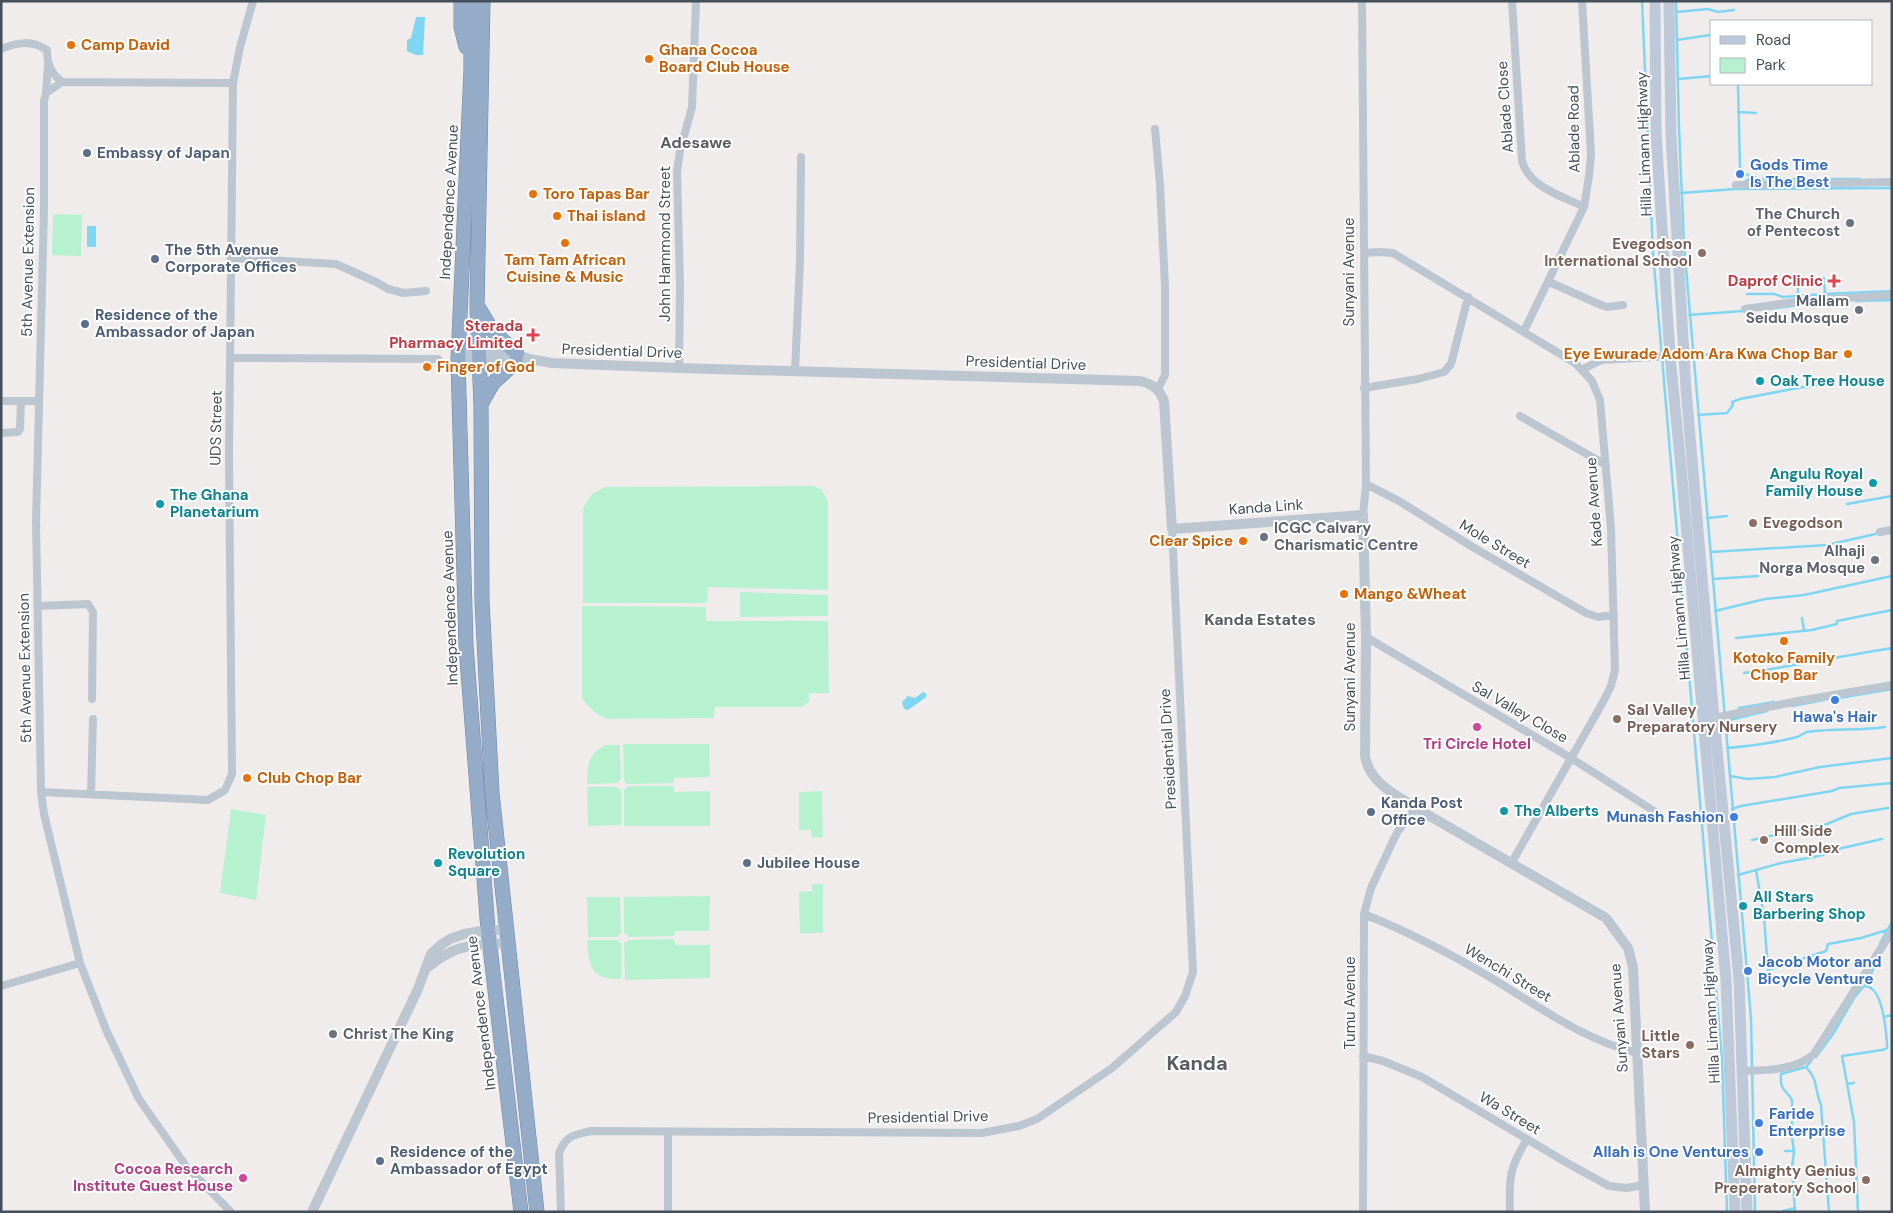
<svg xmlns="http://www.w3.org/2000/svg" width="1893" height="1213" font-family="'DM Sans',sans-serif">
	<rect width="100%" height="100%" fill="#f0ecec"/>
	<path fill="#b6f2cf" d="M53 214 82 215 81 256 52 255Z
		M814 486 822 490 828 502V590L708 587 707 603H583V508L592 494 605 487Z
		M740 592 828 595V616L740 617Z
		M582 606 706 607V621H828L829 693H809V702L802 707H715L714 718 607 719C597 715 588 707 582 698Z
		M709 744 710 777 674 778V783L626 784V781H624L623 744Z
		M605 745H620L621 780 618 781V783L587 784C587 766 588 754 605 745Z
		M627 786H674V792L710 791V826H624V789H626Z
		M587 787H618V789H621V825L588 826Z
		M822 791 823 837 812 838 811 830H799V792Z
		M231 809 266 815 256 900 220 893Z
		M812 884H823V933H800L799 892 812 891Z
		M710 896 709 931H675L674 936 627 937V934H624V897Z
		M587 897H620L621 934H618V937H588Z
		M674 939 675 945H710V978L625 980 624 942H627V940Z
		M587 940H619V942L621 943V979C591 980 589 967 587 940Z"/>
	<path fill="#7fd6f2" d="M416 17H425L423 55H416L407 51V40L411 38Z
		M87 226H96V247H87Z
		M923 692 927 694 925 698 908 710 904 709 902 702 908 696 915 698Z"/>
	<g fill="none" stroke-linecap="round" stroke-linejoin="round">
		<path stroke="#7fd6f2" stroke-width="2.5" d="M1642 1 1653 253 1722 1059 1727 1212
			M1676 1 1679 128 1684 245 1751 1018 1755 1212
			M1676 12 1708 9 1718 12 1734 10
			M1677 40 1710 35
			M1678 79 1712 76
			M1738 84 1740 168 1745 174 1757 178
			M1738 112 1756 113
			M1744 182 1749 179H1860
			M1681 193 1735 189 1892 188
			M1824 278 1825 294
			M1747 294H1774L1783 297 1825 294 1892 291
			M1798 296V287
			M1856 301 1892 300
			M1769 309 1800 305
			M1689 315 1743 311
			M1693 355 1732 354
			M1698 415 1727 413 1733 405 1732 402 1740 399 1803 387C1812 389 1818 383 1827 384
			M1847 504 1892 496
			M1707 518 1727 516
			M1711 552 1827 545 1880 533
			M1713 579 1758 576
			M1715 611 1765 599 1804 595 1892 576
			M1802 618 1804 630
			M1736 638 1812 630 1837 624V621L1892 610
			M1744 673C1794 666 1842 656 1892 648
			M1839 698 1892 689
			M1792 706 1824 700
			M1739 708 1774 702
			M1725 721 1767 711
			M1727 748C1751 746 1774 743 1797 737 1801 736 1803 733 1807 732 1834 728 1859 731 1885 727
			M1730 776 1748 779 1775 777 1820 767 1892 758
			M1732 809 1741 806 1832 791 1839 788 1892 783
			M1752 840 1827 824 1851 814 1888 808
			M1756 870 1764 917 1768 970 1826 951 1828 944 1861 938 1887 930
			M1738 875 1781 863 1819 856 1838 849 1882 839
			M1880 943 1892 922
			M1884 1017 1892 1015
			M1816 1057 1833 1034 1854 998 1868 981 1875 965
			M1806 1067C1819 1081 1814 1089 1821 1105L1829 1212
			M1847 1084 1854 1083
			M1785 1151H1793
			M1783 1211 1795 1208
			M1795 1212 1792 1167 1794 1152 1792 1137V1100C1785 1088 1780 1092 1781 1074L1806 1067 1812 1060
			M1858 1212 1854 1122 1842 1056 1882 1050 1887 1048V1044C1886 1030 1883 985 1864 986"/>
		<g stroke="#6b87ac" stroke-width="15">
			<path id="trunk" d="M461 1V27L466 47
				M471 1V70L458 360 466 646 488 930 521 1212
				M483 1 477 306 481 405 482 601 492 793 537 1212
				M478 307 492 330 517 354
				M481 404 493 383 516 362"/>
		</g>
		<path stroke="#bbc6d0" stroke-width="8" d="M1362 1 1366 484 1363 515
			M1512 1 1522 161C1529 187 1562 196 1584 207
			M1 49C18 42 31 40 47 50 47 64 51 73 62 82
			M46 93 48 65
			M1155 129 1160 185 1165 287V375L1158 389
			M1736 185 1892 182
			M1364 253 1379 252 1393 253 1575 363 1592 381 1600 400 1611 529 1615 670 1611 686 1603 702 1512 862
			M232 258 336 264 376 282 388 289 404 293 426 291
			M1549 282 1601 305 1607 307 1623 305
			M1745 309 1802 301 1892 295
			M1524 331 1584 207 1589 176 1591 154 1582 1
			M231 358 438 359
			M679 368 680 286 677 171 680 151 692 107 696 1
			M1583 369 1602 360 1670 356
			M795 371 800 262 801 157
			M1364 388 1418 379 1444 372 1451 364 1468 297
			M1 401H39
			M1520 416 1606 465
			M1 433 18 432 20 429 21 401
			M1366 484 1399 501 1471 546 1586 613 1598 617 1614 615
			M1880 532 1892 530
			M38 606 88 604 93 612 92 699
			M1366 637 1571 758 1657 813
			M1714 718 1798 701 1892 685
			M41 792 208 800 225 790 232 774 229 457 233 83 240 47 253 1
			M91 794 93 719
			M1364 914C1409 932 1451 954 1493 979 1539 1007 1586 1041 1638 1053
			M1 986 80 963
			M1363 1056 1383 1061 1422 1077 1569 1164 1609 1186 1626 1188 1644 1185
			M1742 1071C1766 1070 1795 1071 1814 1054L1892 931
			M231 1212 186 1166 139 1099 107 1032 80 963 44 814 41 792 36 521 44 210V101L46 93 62 82 233 83
			M561 1212 559 1153C566 1135 574 1135 591 1131L982 1133 1019 1126 1037 1119 1112 1068 1176 1012 1185 996 1193 972 1172 529
			M668 1212V1132
			M1363 1212 1364 914 1371 888 1394 839 1398 831 1416 808
			M1510 1212C1509 1177 1509 1169 1527 1139"/>
		<path stroke="#bbc6d0" stroke-width="10" d="M459 351 517 354 529 359 552 363 679 368 1140 381C1153 384 1159 389 1164 401L1172 529 1363 515 1366 637 1365 755C1368 782 1396 795 1416 808L1606 918 1628 948 1633 967 1645 1212
			M458 360 520 361
			M427 968C456 943 471 946 507 943
			M312 1212 418 989 431 954 442 944 450 939 464 934 488 930H505"/>
		<path stroke="#bdc9d8" stroke-width="11" d="M1655 1 1656 132 1670 356 1681 467 1726 980 1735 1212
			M1669 1 1671 136 1686 389 1714 718 1739 980 1747 1212"/>
		<use href="#trunk" stroke="#94acc7" stroke-width="14"/>
	</g>
	<g fill="#e8710a" stroke="#fff" stroke-width="2">
		<circle cx="71" cy="45" r="5"/>
		<circle cx="649" cy="59" r="5"/>
		<circle cx="533" cy="194" r="5"/>
		<circle cx="557" cy="216" r="5"/>
		<circle cx="565" cy="243" r="5"/>
		<circle cx="1848" cy="354" r="5"/>
		<circle cx="427" cy="367" r="5"/>
		<circle cx="1243" cy="541" r="5"/>
		<circle cx="1344" cy="594" r="5"/>
		<circle cx="1784" cy="641" r="5"/>
		<circle cx="247" cy="778" r="5"/>
	</g>
	<g fill="#5c6f8a" stroke="#fff" stroke-width="2">
		<circle cx="87" cy="153" r="5"/>
		<circle cx="155" cy="259" r="5"/>
		<circle cx="85" cy="324" r="5"/>
		<circle cx="1371" cy="812" r="5"/>
		<circle cx="747" cy="863" r="5"/>
		<circle cx="380" cy="1161" r="5"/>
	</g>
	<g fill="#3f7fe0" stroke="#fff" stroke-width="2">
		<circle cx="1740" cy="174" r="5"/>
		<circle cx="1835" cy="700" r="5"/>
		<circle cx="1734" cy="817" r="5"/>
		<circle cx="1748" cy="971" r="5"/>
		<circle cx="1759" cy="1123" r="5"/>
		<circle cx="1759" cy="1152" r="5"/>
	</g>
	<g fill="#6b7280" stroke="#fff" stroke-width="2">
		<circle cx="1850" cy="223" r="5"/>
		<circle cx="1859" cy="310" r="5"/>
		<circle cx="1264" cy="537" r="5"/>
		<circle cx="1875" cy="560" r="5"/>
		<circle cx="333" cy="1034" r="5"/>
	</g>
	<g fill="#8d6e63" stroke="#fff" stroke-width="2">
		<circle cx="1702" cy="253" r="5"/>
		<circle cx="1753" cy="523" r="5"/>
		<circle cx="1617" cy="719" r="5"/>
		<circle cx="1764" cy="840" r="5"/>
		<circle cx="1690" cy="1045" r="5"/>
		<circle cx="1866" cy="1180" r="5"/>
	</g>
	<g fill="#e0444e" stroke="#fff" stroke-width="2">
		<path d="M1831.5 273.5h5v5h5v5h-5v5h-5v-5h-5v-5h5z"/>
		<path d="M530.5 327.5h5v5h5v5h-5v5h-5v-5h-5v-5h5z"/>
	</g>
	<g fill="#0f9aa8" stroke="#fff" stroke-width="2">
		<circle cx="1760" cy="381" r="5"/>
		<circle cx="1873" cy="483" r="5"/>
		<circle cx="160" cy="504" r="5"/>
		<circle cx="1504" cy="811" r="5"/>
		<circle cx="438" cy="863" r="5"/>
		<circle cx="1743" cy="906" r="5"/>
	</g>
	<g fill="#d1479c" stroke="#fff" stroke-width="2">
		<circle cx="1477" cy="727" r="5"/>
		<circle cx="243" cy="1178" r="5"/>
	</g>
	<g text-anchor="middle" stroke-width="4" stroke-linejoin="round" paint-order="stroke">
		<g font-size="15" font-weight="bold" fill="#c56008" stroke="#fff" text-anchor="start">
			<text x="81" y="50">Camp David</text>
			<text x="659" y="55">Ghana Cocoa<tspan x="659" dy="17">Board Club House</tspan></text>
			<text x="543" y="199">Toro Tapas Bar</text>
			<text x="567" y="221">Thai island</text>
			<text x="565" y="265" text-anchor="middle">Tam Tam African<tspan x="565" dy="17">Cuisine &amp; Music</tspan></text>
			<text x="1838" y="359" text-anchor="end">Eye Ewurade Adom Ara Kwa Chop Bar</text>
			<text x="437" y="372">Finger of God</text>
			<text x="1233" y="546" text-anchor="end">Clear Spice</text>
			<text x="1354" y="599">Mango &amp;Wheat</text>
			<text x="1784" y="663" text-anchor="middle">Kotoko Family<tspan x="1784" dy="17">Chop Bar</tspan></text>
			<text x="257" y="783">Club Chop Bar</text>
		</g>
		<g font-size="15" fill="#434f5b" stroke="#fff">
			<text transform="translate(1505 107) rotate(-94)" y="5">Ablade Close</text>
			<text transform="translate(1574 129) rotate(-91)" y="5">Ablade Road</text>
			<text transform="translate(1644 144) rotate(-92)" y="5">Hilla Limann Highway</text>
			<text transform="translate(449 202) rotate(-87)" y="5">Independence Avenue</text>
			<text transform="translate(665 244) rotate(-90)" y="5">John Hammond Street</text>
			<text transform="translate(28 262) rotate(-89)" y="5">5th Avenue Extension</text>
			<text transform="translate(1349 272) rotate(-90)" y="5">Sunyani Avenue</text>
			<text transform="translate(622 351) rotate(2)" y="5">Presidential Drive</text>
			<text transform="translate(1026 363) rotate(2)" y="5">Presidential Drive</text>
			<text transform="translate(216 428) rotate(-89)" y="5">UDS Street</text>
			<text transform="translate(1594 502) rotate(-94)" y="5">Kade Avenue</text>
			<text transform="translate(1266 507) rotate(-4)" y="5">Kanda Link</text>
			<text transform="translate(1495 544) rotate(31)" y="5">Mole Street</text>
			<text transform="translate(450 608) rotate(-92)" y="5">Independence Avenue</text>
			<text transform="translate(1679 608) rotate(-95)" y="5">Hilla Limann Highway</text>
			<text transform="translate(25 668) rotate(-91)" y="5">5th Avenue Extension</text>
			<text transform="translate(1350 677) rotate(-90)" y="5">Sunyani Avenue</text>
			<text transform="translate(1520 712) rotate(30)" y="5">Sal Valley Close</text>
			<text transform="translate(1168 749) rotate(-93)" y="5">Presidential Drive</text>
			<text transform="translate(1508 973) rotate(31)" y="5">Wenchi Street</text>
			<text transform="translate(1350 1003) rotate(-90)" y="5">Tumu Avenue</text>
			<text transform="translate(1711 1011) rotate(-93)" y="5">Hilla Limann Highway</text>
			<text transform="translate(481 1013) rotate(-97)" y="5">Independence Avenue</text>
			<text transform="translate(1619 1018) rotate(-94)" y="5">Sunyani Avenue</text>
			<text transform="translate(1510 1113) rotate(31)" y="5">Wa Street</text>
			<text transform="translate(928 1117) rotate(-1)" y="5">Presidential Drive</text>
		</g>
		<g font-size="15" font-weight="bold" fill="#4e5e75" stroke="#fff" text-anchor="start">
			<text x="97" y="158">Embassy of Japan</text>
			<text x="165" y="255">The 5th Avenue<tspan x="165" dy="17">Corporate Offices</tspan></text>
			<text x="95" y="320">Residence of the<tspan x="95" dy="17">Ambassador of Japan</tspan></text>
			<text x="1381" y="808">Kanda Post<tspan x="1381" dy="17">Office</tspan></text>
			<text x="757" y="868">Jubilee House</text>
			<text x="390" y="1157">Residence of the<tspan x="390" dy="17">Ambassador of Egypt</tspan></text>
		</g>
		<g font-size="15" font-weight="bold" fill="#366cbe" stroke="#fff" text-anchor="start">
			<text x="1750" y="170">Gods Time<tspan x="1750" dy="17">Is The Best</tspan></text>
			<text x="1835" y="722" text-anchor="middle">Hawa's Hair</text>
			<text x="1724" y="822" text-anchor="end">Munash Fashion</text>
			<text x="1758" y="967">Jacob Motor and<tspan x="1758" dy="17">Bicycle Venture</tspan></text>
			<text x="1769" y="1119">Faride<tspan x="1769" dy="17">Enterprise</tspan></text>
			<text x="1749" y="1157" text-anchor="end">Allah is One Ventures</text>
		</g>
		<g font-size="15" font-weight="bold" fill="#5b616d" stroke="#fff" text-anchor="end">
			<text x="1840" y="219">The Church<tspan x="1840" dy="17">of Pentecost</tspan></text>
			<text x="1849" y="306">Mallam<tspan x="1849" dy="17">Seidu Mosque</tspan></text>
			<text x="1274" y="533" text-anchor="start">ICGC Calvary<tspan x="1274" dy="17">Charismatic Centre</tspan></text>
			<text x="1865" y="556">Alhaji<tspan x="1865" dy="17">Norga Mosque</tspan></text>
			<text x="343" y="1039" text-anchor="start">Christ The King</text>
		</g>
		<g font-size="15" font-weight="bold" fill="#785e54" stroke="#fff" text-anchor="end">
			<text x="1692" y="249">Evegodson<tspan x="1692" dy="17">International School</tspan></text>
			<text x="1763" y="528" text-anchor="start">Evegodson</text>
			<text x="1627" y="715" text-anchor="start">Sal Valley<tspan x="1627" dy="17">Preparatory Nursery</tspan></text>
			<text x="1774" y="836" text-anchor="start">Hill Side<tspan x="1774" dy="17">Complex</tspan></text>
			<text x="1680" y="1041">Little<tspan x="1680" dy="17">Stars</tspan></text>
			<text x="1856" y="1176">Almighty Genius<tspan x="1856" dy="17">Preperatory School</tspan></text>
		</g>
		<g font-size="15" font-weight="bold" fill="#be3a42" stroke="#fff" text-anchor="end">
			<text x="1823" y="286">Daprof Clinic</text>
			<text x="523" y="331">Sterada<tspan x="523" dy="17">Pharmacy Limited</tspan></text>
		</g>
		<g font-size="15" font-weight="bold" fill="#0d838f" stroke="#fff" text-anchor="start">
			<text x="1770" y="386">Oak Tree House</text>
			<text x="1863" y="479" text-anchor="end">Angulu Royal<tspan x="1863" dy="17">Family House</tspan></text>
			<text x="170" y="500">The Ghana<tspan x="170" dy="17">Planetarium</tspan></text>
			<text x="1514" y="816">The Alberts</text>
			<text x="448" y="859">Revolution<tspan x="448" dy="17">Square</tspan></text>
			<text x="1753" y="902">All Stars<tspan x="1753" dy="17">Barbering Shop</tspan></text>
		</g>
		<g font-size="15" font-weight="bold" fill="#b23c85" stroke="#fff">
			<text x="1477" y="749">Tri Circle Hotel</text>
			<text x="233" y="1174" text-anchor="end">Cocoa Research<tspan x="233" dy="17">Institute Guest House</tspan></text>
		</g>
		<g font-size="16" font-weight="bold" fill="#595c62" stroke="#fff">
			<text x="696" y="148">Adesawe</text>
			<text x="1260" y="625">Kanda Estates</text>
		</g>
		<g font-size="20" font-weight="bold" fill="#595c62" stroke="#fff">
			<text x="1197" y="1070">Kanda</text>
		</g>
	</g>
	<rect width="1893" height="1213" fill="none" stroke="#434f5b" stroke-width="5"/>
	<rect x="1710" y="20" width="162" height="65" fill="#ffffff" stroke="#b4b9bd"/>
	<rect x="1720" y="36" width="25" height="8" fill="#bdc9d8" stroke="#b4b9bd"/>
	<text x="1756" y="45" font-size="15" fill="#434f5b">Road</text>
	<rect x="1720" y="58" width="25" height="15" fill="#b6f2cf" stroke="#b4b9bd"/>
	<text x="1756" y="70" font-size="15" fill="#434f5b">Park</text>
</svg>
